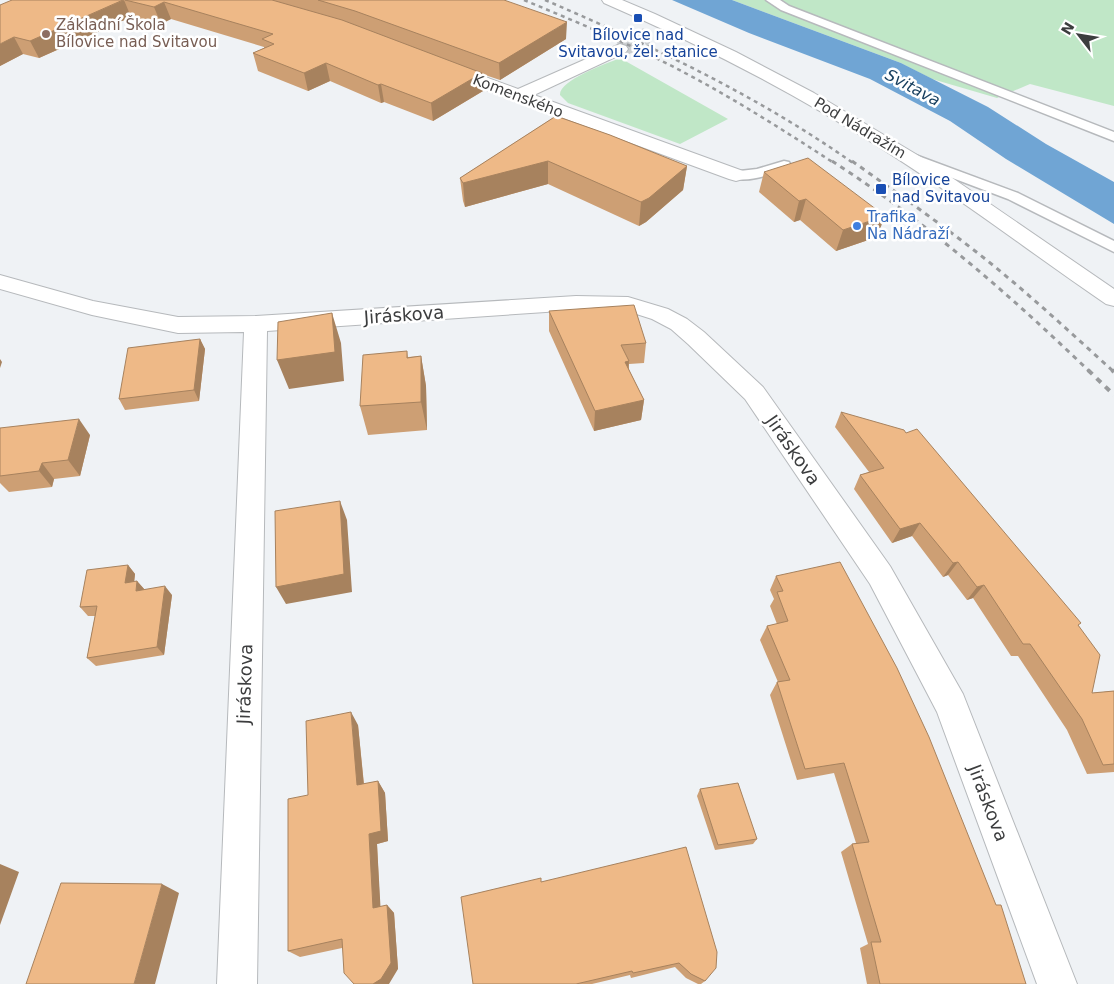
<svg xmlns="http://www.w3.org/2000/svg" width="1114" height="984" font-family="'DejaVu Sans',sans-serif">
	<rect width="100%" height="100%" fill="#eff2f5"/>
	<path fill="#c0e7c7" d="M732 0H1114V106L1030 84 997 98 932 79 901 63Z
		M620 58 728 119 680 144 568 103 560 95C559 80 606 64 620 58Z"/>
	<path fill="#70a5d4" d="M672 0H732L901 63 988 107 1046 144 1114 182V224L1006 159 950 121 870 79 749 33Z"/>
	<g fill="none" stroke-linecap="round" stroke-linejoin="round">
		<path stroke="#cbced0" stroke-width="17" stroke-dasharray="17 8" stroke-linecap="butt" d="M620 49 647 36"/>
		<g stroke="#b6b9bc" stroke-width="3">
			<path id="lane" d="M766 0H780L789 6 1114 132V141L781 10Z
				M910 153 1018 193 1114 241V252L1008 199 905 160 903 157 905 154Z
				M784 161 789 162 791 165 789 168C771 174 750 183 731 178L729 175 731 172 757 169Z"/>
		</g>
		<g stroke="#b6b9bc" stroke-width="2">
			<path id="street" d="M602 0H622L655 14 736 52 814 93 929 162 1114 289V306L1106 304C1030 252 957 196 879 147 791 91 699 44 604 3Z
				M620 44 626 46 628 49 626 52 534 95 743 171 746 175 743 179 736 181 729 179 443 74 441 70 443 66H455L518 89Z
				M0 275 93 301 178 317 256 316 576 296 628 297 668 309 687 319 704 332 763 387 890 566 963 694 1077 984H1037L937 712 870 584 745 399 688 344 671 329 652 319 627 311 576 310 267 331 257 984H217L244 332 178 333 92 315 0 289Z"/>
		</g>
		<use href="#lane" fill="#fff" fill-rule="evenodd"/>
		<use href="#street" fill="#fff" fill-rule="evenodd"/>
		<path stroke="#989a9c" stroke-width="2.5" stroke-dasharray="4 4" stroke-linecap="butt" d="M524 0C579 23 635 46 687 74 738 101 786 132 834 163
			M545 0C652 46 758 96 853 163"/>
		<path stroke="#989a9c" stroke-width="3" stroke-dasharray="5 5" stroke-linecap="butt" d="M832 161C925 221 1010 295 1089 371
			M852 161C897 193 941 224 984 258 1029 294 1071 333 1113 371"/>
		<path stroke="#989a9c" stroke-width="4" stroke-dasharray="6 6" stroke-linecap="butt" d="M1088 370 1114 395
			M1112 370 1114 372"/>
	</g>
	<path fill="#cd9f74" d="M11 0H504L566 39 500 80 482 74 483 91 433 121 384 102 381 103 330 81 308 91 258 71 253 53 264 48V47L171 19 161 24 131 17 39 58 23 54 0 66Z
		M556 116 687 166 683 190 646 222 639 226 548 184 465 207 463 201 460 178Z
		M764 172 877 237 836 251 800 220 794 222 759 192Z
		M549 311 646 343 644 363 629 364V370L644 400 641 420 594 431 549 331Z
		M200 339 205 349 199 401 125 410 119 399Z
		M407 351 408 357 421 356 426 386 427 430 368 435 360 406Z
		M841 412 1079 626 1092 693 1114 691V772L1087 774 1067 730 1018 656H1011L973 598 967 600 948 575 943 577 912 536 892 543 854 489 860 475 869 472 835 427Z
		M0 428 90 435 80 476 54 479 52 487 9 492 0 483Z
		M128 565 135 574 134 582 137 581 144 589 172 595 164 655 96 666 87 658 95 616H88L80 607Z
		M776 576 1026 984H867L860 948 868 944 841 852 852 844 856 843 834 773 797 780 770 695 777 682H778L760 640 767 626 777 624 770 606 774 599 770 590Z
		M358 725 364 784 378 781 385 793 388 841 377 844 380 907 387 905 394 913 398 969 342 948 300 957 288 951 308 795Z
		M700 789 757 839 753 844 715 850 697 796Z
		M686 847 705 981 701 984H698L686 978 675 967 631 978 630 975 592 984H473Z"/>
	<path fill="#a7825e" d="M124 0 131 17 39 58 30 41Z
		M164 2 171 19 161 24 154 7Z
		M567 22 566 39 500 80 499 63Z
		M14 37 23 54 0 66V44Z
		M326 63 330 81 308 91 304 73Z
		M482 73 483 91 433 121 431 103Z
		M381 84 384 102 381 103 378 85Z
		M548 161V184L465 207 463 183Z
		M687 166 683 190 646 222 639 226 641 202Z
		M806 199 800 220 794 222 799 201Z
		M885 216 877 237 836 251 843 230Z
		M332 313 341 343 344 381 289 389 277 360Z
		M200 339 205 349 199 401 194 390Z
		M421 356 426 386 427 430 421 402Z
		M0 359 2 362 0 368Z
		M629 361 627 382 625 362Z
		M644 400 641 420 594 431 595 411Z
		M79 419 90 435 80 476 68 460Z
		M42 463 54 479 52 487 39 471Z
		M340 501 347 520 352 592 286 604 276 587Z
		M920 523 912 536 892 543 900 529Z
		M958 562 948 575 943 577 953 563Z
		M128 565 135 574 133 592 125 583Z
		M137 581 145 590 136 591Z
		M984 585 973 598 967 600 977 587Z
		M165 586 172 595 164 655 157 647Z
		M351 712 358 725 365 797 357 785Z
		M378 781 385 793 388 841 377 844 381 916 373 908 369 834Z
		M0 864 19 872 0 925Z
		M162 884 179 893 155 984H134Z
		M387 905 394 913 398 969 389 984H373Z"/>
	<path fill="#eeb987" stroke="#a7825e" d="M12 0H123L30 41 14 37 0 44V5Z
		M125 0H272L342 20 482 73 431 103 381 84 378 85 326 63 304 73 253 53 274 44 262 39 273 34 164 2 154 7Z
		M318 0H504L567 22 499 63 355 11Z
		M556 116 610 135 687 166 649 198 641 202 548 161 463 183 460 178Z
		M808 158 885 216 843 230 806 199 799 201 764 172Z
		M634 305 646 343 621 345 629 361 625 362 644 400 595 411 549 311Z
		M332 313 335 352 277 360 278 322Z
		M200 339 194 390 119 399 128 348Z
		M407 351V358L421 356V402L360 406 363 355Z
		M841 412 904 430 906 433 917 429 1081 623 1078 625 1100 655 1092 693 1114 691V764L1103 765 1082 719 1030 644H1023L984 585 977 587 958 562 953 563 920 523 900 529 860 475 884 468Z
		M79 419 68 460 42 463 39 471 0 476V428Z
		M340 501 344 574 276 587 275 511Z
		M840 562 897 668 929 737 996 905H1001L1026 984H880L871 942H881L852 844 869 842 844 763 805 769 777 682 790 680 767 626 788 621 777 592 783 591 776 576Z
		M128 565 125 583 137 581 136 591 165 586 157 647 87 658 97 606 80 607 87 570Z
		M351 712 357 785 378 781 381 831 369 834 373 908 387 905 391 963 381 979 373 984H354L344 973 342 939 288 951V799L308 795 306 721Z
		M738 783 757 839 718 845 700 789Z
		M686 847 717 952 716 968 705 981 691 974 679 963 633 973 632 971 576 984H473L461 897 541 878V882Z
		M61 883 162 884 134 984H26Z"/>
	<g fill="#1a4fb4" stroke="#fff" stroke-width="2">
		<rect x="633" y="13" width="10" height="10" rx="2.5"/>
		<rect x="875" y="183" width="12" height="12" rx="2.5"/>
	</g>
	<circle fill="#8d6e63" stroke="#fff" stroke-width="2" cx="46" cy="34" r="5"/>
	<circle fill="#3f7fe0" stroke="#fff" stroke-width="2" cx="857" cy="226" r="5"/>
	<g text-anchor="middle" stroke-width="5" stroke-linejoin="round" paint-order="stroke">
		<g font-size="15" fill="#785e54" stroke="#fff" text-anchor="start">
			<text x="56" y="30">Základní Škola<tspan x="56" dy="17">Bílovice nad Svitavou</tspan></text>
		</g>
		<g font-size="15" fill="#164399" stroke="#fff">
			<text x="638" y="40">Bílovice nad<tspan x="638" dy="17">Svitavou, žel. stanice</tspan></text>
			<text x="892" y="185" text-anchor="start">Bílovice<tspan x="892" dy="17">nad Svitavou</tspan></text>
		</g>
		<g font-size="15" fill="#3c3d3e" stroke="#fff">
			<text transform="translate(518 96) rotate(21)" y="5">Komenského</text>
			<text transform="translate(860 128) rotate(31)" y="5">Pod Nádražím</text>
		</g>
		<g font-size="15" fill="#366cbe" stroke="#fff" text-anchor="start">
			<text x="867" y="222">Trafika<tspan x="867" dy="17">Na Nádraží</tspan></text>
		</g>
		<g font-size="16" font-style="italic" fill="#163e5e" stroke="#fff">
			<text transform="translate(913 87) rotate(28)" y="6">Svitava</text>
		</g>
		<g font-size="18" fill="#3c3d3e" stroke="#fff">
			<text transform="translate(404 315) rotate(-4)" y="6">Jiráskova</text>
			<text transform="translate(793 450) rotate(55)" y="6">Jiráskova</text>
			<text transform="translate(245 684) rotate(-88)" y="6">Jiráskova</text>
			<text transform="translate(988 803) rotate(69)" y="6">Jiráskova</text>
		</g>
	</g>
	<g transform="translate(1079 35) rotate(301)" stroke="#ffffff" stroke-width="4" paint-order="stroke">
	<path d="M0-4L9 19L0 12L-9 19Z" fill="#3c3d3e"/>
	<text y="-8" font-size="14" font-weight="bold" text-anchor="middle" fill="#3c3d3e">N</text>
	</g>
</svg>
